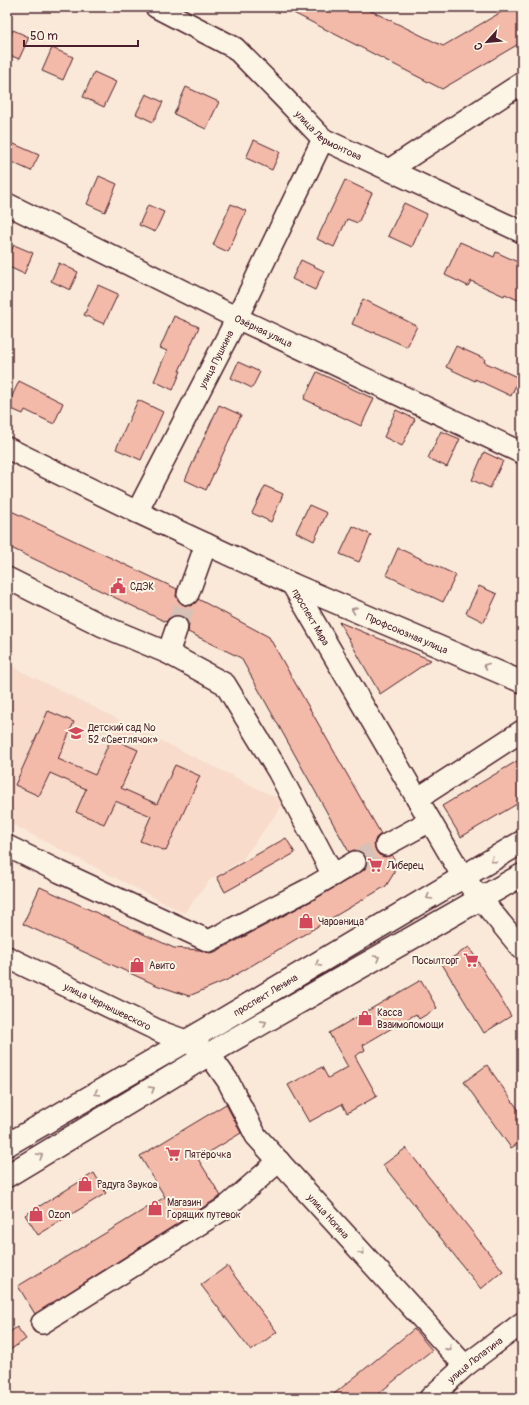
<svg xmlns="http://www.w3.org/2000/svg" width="529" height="1405" font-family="Pangolin,sans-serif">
	<rect width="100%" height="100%" fill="#fae9d9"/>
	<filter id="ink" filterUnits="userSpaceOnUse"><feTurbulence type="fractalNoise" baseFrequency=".025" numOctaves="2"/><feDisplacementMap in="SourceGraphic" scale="8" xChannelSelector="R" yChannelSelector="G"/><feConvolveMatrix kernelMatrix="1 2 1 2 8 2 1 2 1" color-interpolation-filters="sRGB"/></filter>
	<g filter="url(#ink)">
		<path fill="#f8dbcb" d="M7 664 285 802 242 860 210 880 184 913 7 822Z"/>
		<path fill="#f3baa9" stroke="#4a1f2b" d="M282 7H363L443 46 510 7H522V42L442 89Z
			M13 30 29 37 19 59 7 54V43Z
			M52 48 73 57 63 80 42 71Z
			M94 72 116 82 104 107 83 97Z
			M186 87 219 102 206 129 174 114Z
			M146 94 163 102 153 122 136 114Z
			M254 140 280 152 272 170 246 158Z
			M7 141 39 155 31 171 7 160Z
			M99 176 117 184 105 212 87 204Z
			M345 180 372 193 358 223 347 219 334 247 317 239Z
			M404 203 427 214 412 247 388 236Z
			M231 204 246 211 228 252 213 245Z
			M148 205 164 212 155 232 139 225Z
			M460 242 494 257 496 252 522 264V302L505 294 504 296 471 281 468 286 445 275Z
			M14 245 33 253 24 274 7 266V260Z
			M301 260 324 271 315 290 292 279Z
			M59 263 78 272 70 290 51 281Z
			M98 285 118 294 104 324 84 315Z
			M363 299 417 326 407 347 374 332 373 333 352 324Z
			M174 316 199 327 179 371H181L173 390 154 381 167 351 160 348Z
			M456 346 485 359 484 362 519 378 511 396 475 379V381L446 367Z
			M238 362 260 372 252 388 231 378Z
			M317 372 374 399 361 426 304 399Z
			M19 381 63 403 54 424 25 410 23 414 7 407Z
			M138 400 163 412 141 460 116 449Z
			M219 405 241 415 206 490 185 480Z
			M396 410 415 419 402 446 384 437Z
			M441 431 460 439 447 467 428 458Z
			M484 452 503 461 490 488 472 480Z
			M265 486 283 494 271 522 252 513Z
			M309 505 327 513 314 541 296 532Z
			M7 509 177 589 176 596 179 601 184 605 190 606 195 603 198 599 269 637 381 834 376 838 374 844 376 851 379 855 385 857 392 855 394 860V873L386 886 227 980 189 996 156 985 23 924 40 887 174 948 200 950 210 953 215 952 315 899 361 872 366 868 367 861 365 856 361 851 354 850 349 852 241 658 188 632 189 624 186 619 181 616 174 615 169 618 166 622 7 546Z
			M353 526 371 535 359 562 340 554Z
			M398 548 456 575 443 602 386 575Z
			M479 586 497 594 484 622 466 613Z
			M339 622 431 660 380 694Z
			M48 711 74 722 58 759 95 775 111 738 138 750 121 788 157 804 175 765 200 776 166 851 140 841 151 816 115 801 104 824 76 812 86 789 50 773 39 796 15 785Z
			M522 758V801L461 837 442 806Z
			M286 838 295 853 225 892 217 877Z
			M469 947 511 1016 484 1033 442 964Z
			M421 980 437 1008 419 1019 416 1014 363 1045 365 1050 355 1056 377 1096 347 1113 342 1104 309 1122 288 1085 322 1067 328 1078 348 1067 329 1033Z
			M487 1065 522 1115V1141L511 1148 464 1082Z
			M226 1104 241 1133 198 1159 221 1196 35 1314 18 1286 165 1197 140 1156Z
			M406 1148 503 1271 481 1289 383 1165Z
			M94 1173 106 1193 38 1235 25 1215Z
			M227 1266 277 1332 251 1351 201 1285Z
			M17 1327 26 1339 7 1352V1334Z
			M414 1329 432 1350 373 1398H329Z"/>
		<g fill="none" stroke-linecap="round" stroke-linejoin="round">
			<path stroke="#d7c1b6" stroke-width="21" stroke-dasharray="21 10" stroke-linecap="butt" d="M177 627 188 594
				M355 862 386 845"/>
			<g stroke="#4a1f2b" stroke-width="24">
				<g id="minor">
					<path id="s1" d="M156 7 235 48 285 99 323 139 522 232"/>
					<path d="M389 170 522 83"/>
					<path id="s2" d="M7 204 237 318 522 453"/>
					<path id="s3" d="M7 448 137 512 292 584 522 682"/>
					<path id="s4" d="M137 512 237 318 323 139"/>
					<path d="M7 578 103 626 168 653 225 684 278 771 333 875 309 889 209 941 60 872 7 846"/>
					<path id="s5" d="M292 584 463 877 522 949"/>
					<path d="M188 594 206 544"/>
					<path d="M168 653 177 627"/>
					<path d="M417 799 522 731"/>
					<path d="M386 845 430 821"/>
					<path d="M333 875 355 862"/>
					<path id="s6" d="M7 957 161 1032 186 1041 209 1054 228 1081 256 1136 465 1366"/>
					<path d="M42 1323 225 1208 279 1161"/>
					<path id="s7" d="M430 1398 465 1366 522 1323"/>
				</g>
			</g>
			<g stroke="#4a1f2b" stroke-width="25">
				<g id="major">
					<path id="s8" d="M7 1145 207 1029 522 842"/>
					<path d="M7 1176 231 1041 522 875"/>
				</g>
			</g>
			<use href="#minor" stroke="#fcf5e5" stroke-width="21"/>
			<use href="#major" stroke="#fcf5e5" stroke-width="22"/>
		</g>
		<defs><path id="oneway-chevron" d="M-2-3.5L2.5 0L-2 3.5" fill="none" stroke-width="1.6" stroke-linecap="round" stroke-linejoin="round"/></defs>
		<g stroke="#a38a88">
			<use href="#oneway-chevron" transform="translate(354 610) rotate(-157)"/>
			<use href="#oneway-chevron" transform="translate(486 666) rotate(-157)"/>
			<use href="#oneway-chevron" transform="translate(493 860) rotate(149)"/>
			<use href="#oneway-chevron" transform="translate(429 897) rotate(149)"/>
			<use href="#oneway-chevron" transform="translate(377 958) rotate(-30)"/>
			<use href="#oneway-chevron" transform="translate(318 964) rotate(149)"/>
			<use href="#oneway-chevron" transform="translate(264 1023) rotate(-30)"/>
			<use href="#oneway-chevron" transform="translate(152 1089) rotate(-31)"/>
			<use href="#oneway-chevron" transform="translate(97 1093) rotate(150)"/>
			<use href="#oneway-chevron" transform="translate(40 1156) rotate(-31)"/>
			<use href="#oneway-chevron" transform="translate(362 1252) rotate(48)"/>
			<use href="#oneway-chevron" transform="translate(449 1348) rotate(48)"/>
		</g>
	</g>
	<defs>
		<g id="civic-bare" transform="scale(1.2)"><path d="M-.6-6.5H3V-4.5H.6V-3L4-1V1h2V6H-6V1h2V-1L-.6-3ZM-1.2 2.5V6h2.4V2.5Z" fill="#d1495b" stroke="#fcf5e5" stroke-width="2.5" paint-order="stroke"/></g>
		<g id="school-bare" transform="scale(1.2)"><path d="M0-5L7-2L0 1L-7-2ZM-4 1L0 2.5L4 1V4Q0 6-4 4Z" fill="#d1495b" stroke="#fcf5e5" stroke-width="2.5" paint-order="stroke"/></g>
		<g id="supermarket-bare" transform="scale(1.2)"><path d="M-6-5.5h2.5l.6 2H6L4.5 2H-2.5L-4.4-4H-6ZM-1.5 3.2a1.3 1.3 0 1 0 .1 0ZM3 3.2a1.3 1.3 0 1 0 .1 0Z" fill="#d1495b" stroke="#fcf5e5" stroke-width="2.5" paint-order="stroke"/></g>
		<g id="shop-bare" transform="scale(1.2)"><path d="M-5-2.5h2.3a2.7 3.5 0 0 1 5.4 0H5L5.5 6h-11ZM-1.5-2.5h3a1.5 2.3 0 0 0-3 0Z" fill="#d1495b" stroke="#fcf5e5" stroke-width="2.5" paint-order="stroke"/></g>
	</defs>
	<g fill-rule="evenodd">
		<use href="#civic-bare" x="118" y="586"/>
		<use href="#school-bare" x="76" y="733"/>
		<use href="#supermarket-bare" x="375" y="865"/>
		<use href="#shop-bare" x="306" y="921"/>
		<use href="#supermarket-bare" x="471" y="960"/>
		<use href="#shop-bare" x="137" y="965"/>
		<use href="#shop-bare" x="365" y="1018"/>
		<use href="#supermarket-bare" x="173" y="1154"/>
		<use href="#shop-bare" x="85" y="1184"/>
		<use href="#shop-bare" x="155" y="1208"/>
		<use href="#shop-bare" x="36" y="1214"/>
	</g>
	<g text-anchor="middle" stroke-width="4" stroke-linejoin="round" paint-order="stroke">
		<g font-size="10" fill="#4a1f2b" stroke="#fcf5e5">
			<text dy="4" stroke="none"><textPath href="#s1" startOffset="218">улица Лермонтова</textPath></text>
			<text dy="4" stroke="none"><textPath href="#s2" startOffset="286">Озёрная улица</textPath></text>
			<text dy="4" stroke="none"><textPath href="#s4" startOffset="172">улица Пушкина</textPath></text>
			<text dy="4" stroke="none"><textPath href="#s5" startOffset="38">проспект Мира</textPath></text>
			<text dy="4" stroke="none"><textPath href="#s3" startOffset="441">Профсоюзная улица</textPath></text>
			<text dy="4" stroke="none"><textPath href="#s8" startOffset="299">проспект Ленина</textPath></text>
			<text dy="4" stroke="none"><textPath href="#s6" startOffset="112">улица Чернышевского</textPath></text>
			<text dy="4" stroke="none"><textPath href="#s6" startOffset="427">улица Ногина</textPath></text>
			<text dy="4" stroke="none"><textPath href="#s7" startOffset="59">улица Лопатина</textPath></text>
		</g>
		<g font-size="10" fill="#4a1f2b" stroke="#fcf5e5" text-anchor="start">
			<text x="130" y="590">СДЭК</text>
			<text x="88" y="731">Детский сад №<tspan x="88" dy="12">52 «Светлячок»</tspan></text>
			<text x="387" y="869">Либерец</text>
			<text x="318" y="925">Чаровница</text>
			<text x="459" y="964" text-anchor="end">Посылторг</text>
			<text x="149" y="969">Авито</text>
			<text x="377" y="1016">Касса<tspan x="377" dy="12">Взаимопомощи</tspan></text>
			<text x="185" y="1158">Пятёрочка</text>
			<text x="97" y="1188">Радуга Звуков</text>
			<text x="167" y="1206">Магазин<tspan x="167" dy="12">Горящих путевок</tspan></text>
			<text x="48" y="1218">Ozon</text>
		</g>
	</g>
	<rect width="529" height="1405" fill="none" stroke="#fcf5e5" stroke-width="24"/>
	<rect x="12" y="12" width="505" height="1381" fill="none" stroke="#4a1f2b" stroke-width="1.5" filter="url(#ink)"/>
	<g transform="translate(487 42) rotate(243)" stroke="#fcf5e5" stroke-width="3" paint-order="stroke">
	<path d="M0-3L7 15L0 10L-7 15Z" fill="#4a1f2b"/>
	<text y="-6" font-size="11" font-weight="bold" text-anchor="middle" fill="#4a1f2b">С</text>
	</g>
	<path d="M24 40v6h114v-6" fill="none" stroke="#4a1f2b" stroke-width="2"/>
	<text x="30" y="40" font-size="12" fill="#4a1f2b" stroke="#fcf5e5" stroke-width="3" paint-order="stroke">50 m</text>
</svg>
